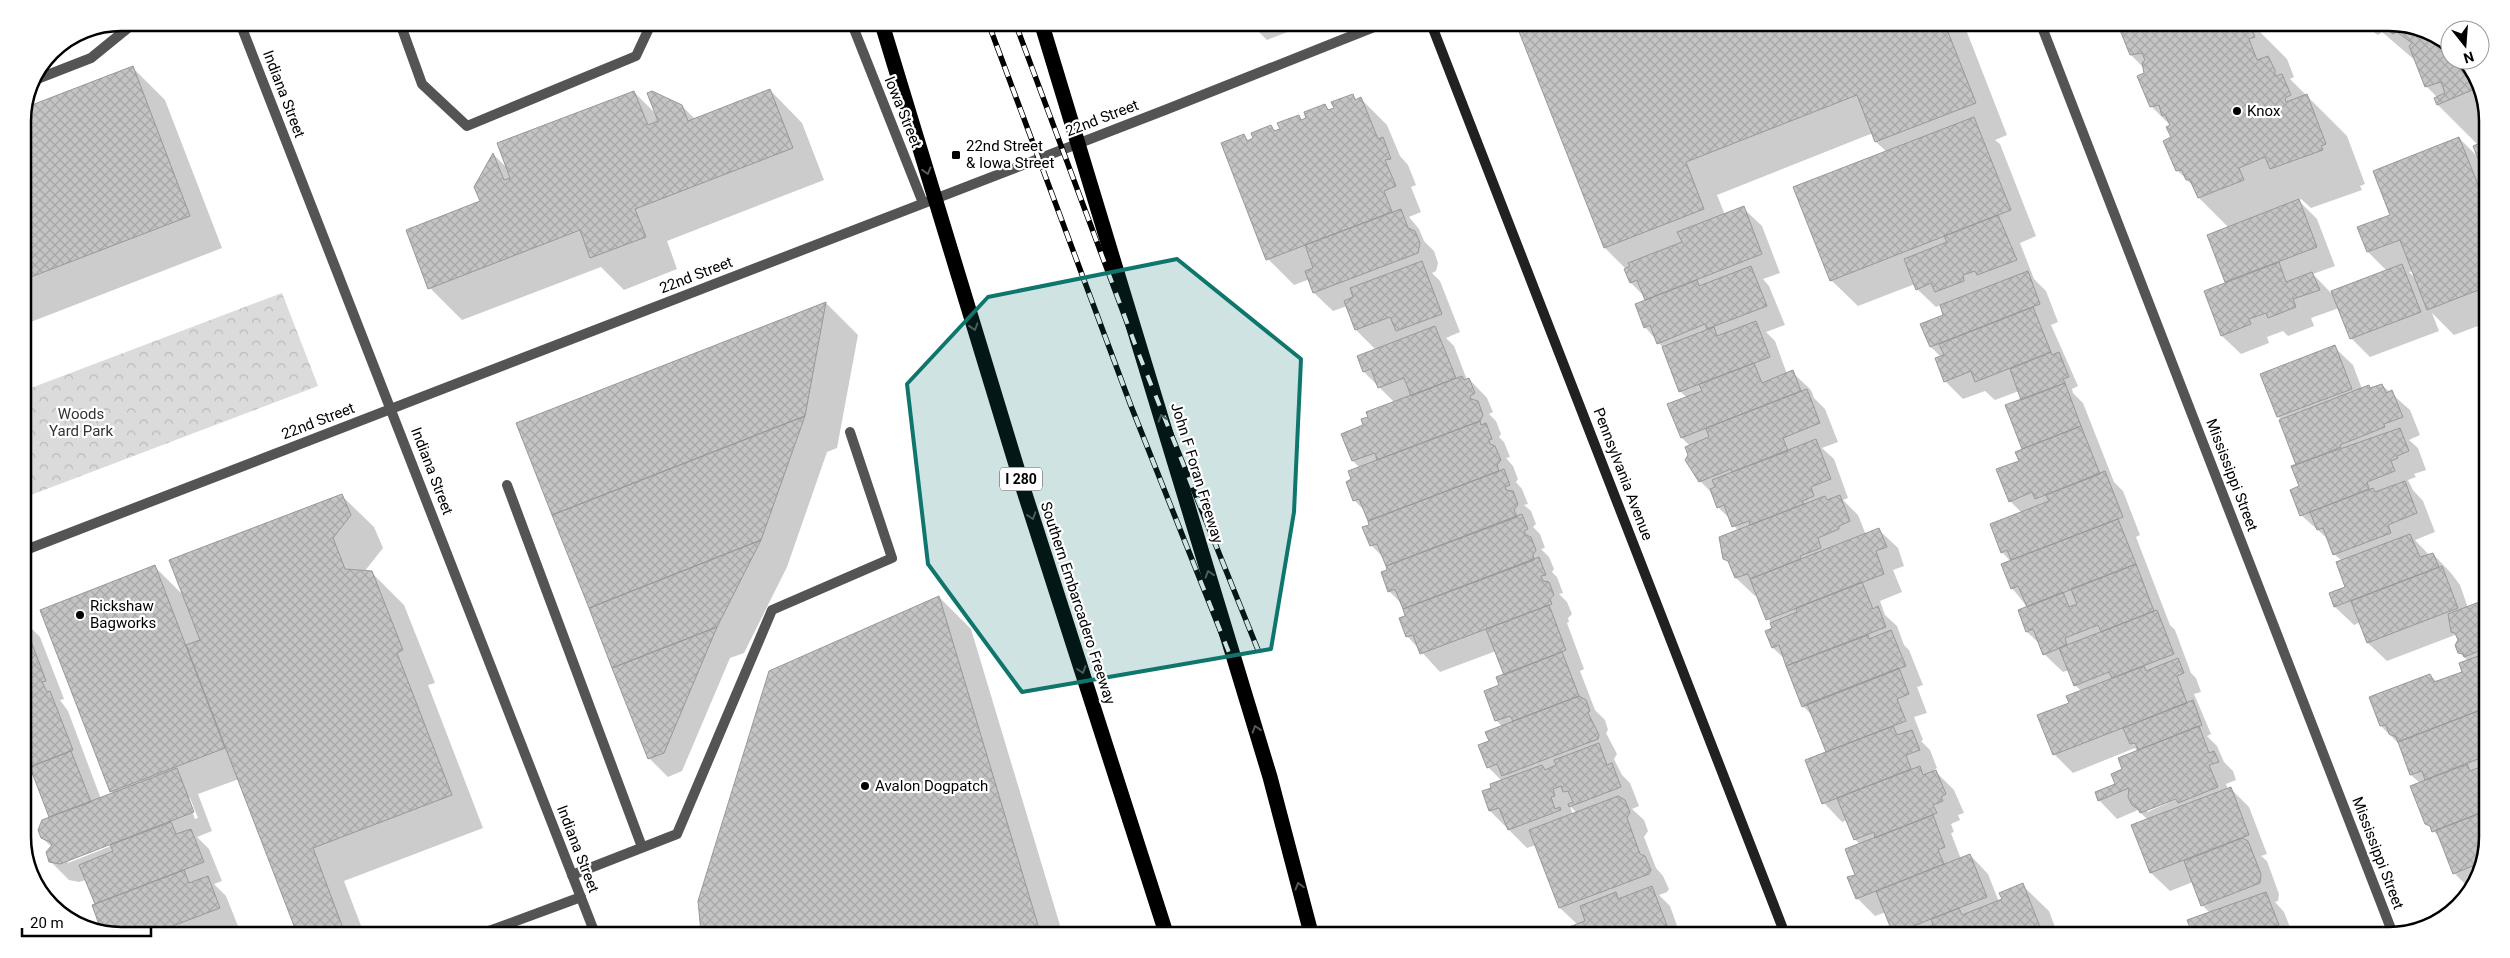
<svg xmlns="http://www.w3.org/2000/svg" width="2510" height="958" font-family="Roboto,sans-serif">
	<defs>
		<pattern id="park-crowns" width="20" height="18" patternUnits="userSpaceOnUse" patternTransform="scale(1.25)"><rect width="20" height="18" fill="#dbdbdb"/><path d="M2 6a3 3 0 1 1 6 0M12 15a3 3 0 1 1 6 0" fill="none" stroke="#bababa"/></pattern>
		<pattern id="building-cross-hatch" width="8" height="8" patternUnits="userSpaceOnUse" patternTransform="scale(1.25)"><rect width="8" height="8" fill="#c4c4c4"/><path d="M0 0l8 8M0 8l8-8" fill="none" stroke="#a7a7a7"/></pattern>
	</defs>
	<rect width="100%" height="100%" fill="#fff"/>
	<path fill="url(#park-crowns)" d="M282 293 318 386 23 498V391Z"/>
	<path fill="#0003" fill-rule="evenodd" d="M1252 25H1306L1267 40Z
		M1530 26 1965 27 2007 135 1995 140 2000 144 2036 236 2020 243 2034 279 2046 291 2058 322 2051 325 2078 386 2072 389 2073 393 2083 403 2114 482 2123 491 2140 535 2136 537 2170 625 2175 630 2191 673 2196 678 2201 692 2194 694 2211 734 2207 736 2217 746 2224 762 2233 771 2236 780 2226 784 2228 789 2230 788 2249 807 2267 854 2261 856 2267 861 2279 894 2278 901 2275 902 2284 912 2293 935H2194L2189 921 2210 913 2202 905 2193 882 2170 891 2151 873 2133 826 2148 820 2138 810 2117 819 2099 800 2116 784 2138 751 2135 748 2073 773 2054 754 2071 703 2081 691 2075 685 2069 670 2063 672 2044 654 2041 645 2027 632 2019 610 2028 608 2012 588 2011 562 2002 552 2022 513 2010 501 2024 450 2007 406 2023 400 2019 391 1995 400 1985 391 1963 399 1945 381 1941 357 1931 347 1945 315 1941 305 1936 307 1917 289 1915 284 1858 306 1831 280 1887 152 1876 142 1873 133 1717 195 1725 215 1743 208 1762 226 1780 273 1763 279 1769 286 1785 325 1766 332 1775 341 1787 374 1792 372 1811 390 1814 398 1825 409 1838 442 1822 448 1834 459 1848 498 1843 500 1858 515 1866 535 1879 530 1898 548 1904 566 1893 570 1902 592 1880 601 1885 615 1897 626 1904 645 1909 650 1923 685 1917 687 1927 713 1914 717 1923 740 1921 741 1930 750 1937 768 1934 770 1954 790 1964 813 1958 815 1960 820 1951 824 1954 832 1951 833 1961 859 1970 855 1988 874 1999 902 2022 885 2049 911 2058 935 1894 934 1886 912 1875 916 1857 898 1860 845 1855 839 1847 820 1842 822 1824 803 1828 753 1813 716 1803 706 1786 660 1773 648 1767 632 1773 629 1758 595 1755 596 1736 578 1731 565 1725 558 1738 531 1730 519 1718 507 1714 495 1700 481 1689 455 1690 446 1682 438 1687 398 1680 391 1664 349 1645 327V297L1631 283 1626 269 1605 248 1519 30ZM2181 795 2182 797 2147 812V809Z
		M2128 27H2255L2287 59 2294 77 2290 79 2347 136 2365 184 2360 186 2362 190 2311 208 2301 199 2298 200 2317 219 2335 266 2313 274 2331 293 2387 271 2368 252 2392 215 2459 138 2479 158 2478 145 2438 105V98L2426 86 2417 62 2382 32 2378 35 2367 28H2421L2450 49V60L2467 61 2487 114 2486 323 2454 335 2432 313 2439 331 2370 357 2351 338 2339 308 2311 318 2314 326 2288 336 2283 331 2267 337 2269 343 2241 354 2222 336 2226 283 2208 236 2229 228 2199 198 2195 188 2177 170 2171 126 2151 106 2144 68 2131 55ZM2413 271 2417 280 2409 272Z
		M132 67 165 100 222 248 23 325 24 109Z
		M770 90 802 123 824 180 667 241 677 269 624 290 601 267 462 320 430 288 481 202 494 155 508 169 634 92 657 115 682 106 695 119Z
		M1352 95 1357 100 1361 99 1387 125 1400 156 1408 165 1416 185 1411 187 1421 212 1409 217 1419 229 1424 241 1434 251 1438 263 1436 271 1432 273 1440 281 1460 332 1446 338 1454 346 1467 380 1469 379 1487 398 1493 412 1489 414 1496 421 1501 434 1499 437 1504 442 1510 457 1506 458 1513 466 1518 479 1516 482 1522 489 1528 504 1524 505 1531 511 1536 524 1533 527 1540 534 1545 548 1541 549 1549 557 1554 569 1552 572 1557 577 1563 593 1559 594 1567 602 1572 614 1568 618 1569 622 1567 623 1584 669 1580 671 1595 710 1605 720 1608 730 1606 733 1617 754 1614 759 1622 775 1630 783 1639 806 1632 809 1644 820 1648 831 1644 837 1656 868 1663 876 1669 889 1667 892 1659 895 1670 906 1680 934H1563L1578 925 1560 908 1536 845 1527 848 1490 811 1483 792 1493 789 1502 781 1488 767 1490 742 1502 726 1496 720 1500 686 1505 675 1496 651 1440 672 1407 636V617L1402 604 1389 591V571L1384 558 1371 545 1370 526 1365 511 1354 500 1353 480 1360 468 1353 461 1342 434 1365 426 1395 403 1364 372 1358 357 1376 350 1356 330 1347 306 1333 311 1314 293 1310 279 1294 285 1268 259 1244 136 1249 141 1271 127 1276 131 1281 130 1299 116 1303 121 1325 105 1330 111ZM1570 806 1577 813 1573 815Z
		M826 303 858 335 837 448 827 452 787 567 744 653 730 658 682 771 668 777 649 758 517 423Z
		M2334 347 2353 365 2362 389 2382 385 2410 410 2420 435 2409 440 2418 448 2426 470 2414 474 2416 477 2408 480 2413 490 2423 501 2435 532 2415 540 2429 555 2433 554 2451 573 2460 585 2468 608 2484 605 2482 869 2469 888 2454 873 2441 839 2426 823 2420 783 2411 775 2400 745 2381 726 2430 675 2437 682 2464 672 2468 661 2459 652 2458 638 2455 635 2387 661 2368 643 2361 622 2354 625 2335 607 2330 594 2347 587 2342 561 2334 554 2329 540 2301 515V487L2298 466 2282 420 2278 417Z
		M341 495 374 527 383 548 364 572H371L404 605 435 683 428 685 483 828 344 881 363 931H298L239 779 198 794 212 831 197 837 209 849 222 881 214 884 226 896 238 926 227 931 102 930 93 906 96 905 86 880 79 882 69 880 50 861 52 847 42 838 51 818 23 751V620L40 637 64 699 60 700 68 711 101 799 114 794 111 791 155 567 184 596ZM187 798H190L198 818 195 819ZM116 841V844L68 863V860Z
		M939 597 971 629 1062 932H702Z
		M2467 890 2462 898 2460 893Z"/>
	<path fill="url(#building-cross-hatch)" stroke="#989898" d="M1526 26 1946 27 1976 103 1875 142 1857 95 1686 162 1704 209 1604 248 1518 29Z
		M2126 27H2251L2255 37 2249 39 2257 60 2268 56 2275 70V76L2282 74 2291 95 2285 98 2286 102 2307 94 2326 144 2321 146 2323 150 2270 169 2265 157 2239 168 2244 180 2198 198 2190 180H2186L2182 170 2176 171 2163 141 2171 137 2166 127 2170 125 2165 115 2162 116 2159 105 2150 107 2137 76 2144 73 2142 63 2145 60 2142 53 2130 55 2120 30Z
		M2384 28H2421L2450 49V60L2467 61 2477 88 2437 105 2434 98 2445 93 2441 82 2425 87 2409 46 2412 43 2397 32 2393 34Z
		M133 66 190 216 23 280 24 108Z
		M770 89 793 148 635 209 646 237 590 258 580 230 428 289 406 230 480 201 474 187 493 153 504 180 510 178 497 143 634 91 648 125 658 121 647 93 652 91 682 105 688 121Z
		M1353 94 1355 100 1361 97 1378 139 1383 137 1391 159 1385 160 1396 186 1384 191 1392 212 1266 260 1221 143 1244 134 1247 141 1253 138 1251 133 1271 125 1274 131 1280 129 1277 123 1299 115 1301 120 1306 118 1304 112 1325 104 1328 110 1334 108 1331 102Z
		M1974 117 2011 210 1830 281 1793 187Z
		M2459 137 2487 207 2486 287 2427 310 2400 240 2367 252 2357 227 2390 215 2373 171Z
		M2487 140V181L2473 146Z
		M2299 199 2317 247 2225 282 2207 235Z
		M1744 206 1762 254 1645 300 1637 280 1630 283 1624 269 1630 266 1628 263 1682 242 1677 232Z
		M1401 209 1408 228 1415 231 1420 243 1418 253 1313 293 1305 271 1313 268 1305 245Z
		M1998 215 2017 260 1977 275 1975 271 1963 275 1964 281 1935 292 1931 283 1916 290 1904 259 1947 242 1944 236Z
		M1422 261 1442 314 1396 331 1390 317 1355 330 1344 301 1353 297 1350 288Z
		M2279 262 2286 282 2312 272 2320 290 2293 299 2296 307 2268 318 2266 313 2249 319 2251 324 2221 336 2204 291Z
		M2402 264 2421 312 2350 339 2331 291Z
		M1751 266 1767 306 1707 329 1705 324 1657 344 1650 325 1644 328 1635 304 1697 280 1699 286Z
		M2028 271 2040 304 1930 347 1920 324 1943 315 1940 305Z
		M826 302 805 416 552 515 516 423Z
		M2033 307 2051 352 1975 382 1971 371 1944 382 1935 358 1944 355 1939 344Z
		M1756 321 1770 357 1679 392 1662 347 1714 327 1717 336Z
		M1435 326 1456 378 1411 396 1404 378 1378 388 1371 369 1363 372 1357 356Z
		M2335 345 2352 389 2277 417 2260 374Z
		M2051 352 2052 355 2059 352 2069 377 2063 379 2065 383 2021 400 2010 369Z
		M1754 363 1762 383 1793 370 1801 391 1681 438 1667 404 1702 391 1699 384Z
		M1462 376 1464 380 1469 378 1475 393 1470 396 1471 399 1478 401 1483 415 1480 421 1377 460 1375 453 1352 461 1341 434 1363 425 1361 419 1368 417 1366 412Z
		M2065 383 2081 426 2022 449 2005 405Z
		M2382 384 2386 393 2392 390 2403 417 2384 424 2385 427 2340 445 2341 447 2296 465 2279 420 2369 385 2370 388Z
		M1807 389 1820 423 1783 438 1788 451 1732 472 1731 469 1699 482 1685 460 1688 455 1685 447 1709 437 1706 428Z
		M805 416 761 540 589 608 552 515Z
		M1480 421 1481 425 1486 423 1492 439 1489 440 1490 444 1495 446 1501 460 1497 465 1499 471 1368 521 1359 499 1353 501 1346 482 1351 479 1348 471Z
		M2081 426 2100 474 2035 499 2032 492 2009 502 1996 469 2019 461 2015 452Z
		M2400 428 2409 451 2397 456 2398 458 2391 461 2395 471 2367 482 2369 489 2300 516 2290 490 2299 486 2291 466Z
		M1816 439 1831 479 1811 487 1814 496 1802 501 1804 504 1750 525 1749 521 1732 527 1724 505 1717 508 1710 489 1715 487 1712 480Z
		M1504 469 1510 485 1505 487 1506 490 1513 491 1518 504 1514 510 1517 517 1386 566 1377 544 1370 546 1362 527 1369 525 1368 521Z
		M2105 471 2123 517 2011 560 2007 550 2001 553 1990 524 2049 501 2046 495Z
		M2405 481 2417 513 2388 525 2391 533 2333 555 2323 528 2317 530 2310 512 2373 488 2375 492Z
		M342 494 351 515 333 538 345 569 372 571 403 650 397 653 452 795 313 848 344 931H296L186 645 200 640 169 560Z
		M1840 495 1850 521 1839 526V529L1818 538 1821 548 1800 556 1801 559 1750 579 1748 574 1735 578 1728 561 1723 559 1719 537 1825 496 1827 500Z
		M1522 514 1528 529 1524 531 1526 535 1531 537 1536 550 1533 555 1534 560 1403 609 1395 589 1388 592 1381 572 1387 570 1386 566Z
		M2118 519 2136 564 2027 607 2018 586 2011 589 2001 564Z
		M1879 528 1887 547 1876 551 1884 574 1766 620 1750 579Z
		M2410 534 2420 557 2433 553 2439 567 2334 607 2329 593 2345 587 2336 562Z
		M761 540 717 627 612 668 589 608Z
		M1539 557 1546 575 1541 576 1543 581 1549 582 1554 595 1550 599 1552 604 1420 654 1413 635 1406 637 1399 618 1405 616 1403 609Z
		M2136 564 2154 611 2101 632 2098 625 2065 638 2067 645 2043 655 2033 629 2026 632 2018 610 2063 592 2069 607 2077 604 2071 589Z
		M155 565 225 748 110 792 40 610Z
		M2442 566 2458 608 2367 643 2351 601Z
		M1862 582 1873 609 1878 606 1886 627 1786 666 1779 645 1772 648 1765 631 1772 628 1770 623 1797 612 1796 608Z
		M939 596 1040 932H701L698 901 769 671Z
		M2479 602 2480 605 2484 604V649L2464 657 2463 654 2458 653 2455 645 2458 640 2455 633 2451 632 2448 614Z
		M1549 605 1566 650 1504 675 1486 629Z
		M2157 610 2174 654 2112 678 2109 672 2074 686 2059 648Z
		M23 620 46 681 42 682 47 692 50 691 73 750 30 767 23 749Z
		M717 627 664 753 648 759 612 668Z
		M1891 630 1906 666 1802 707 1786 666 1868 635 1869 639Z
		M1562 652 1579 696 1513 721 1510 716 1495 721 1484 691 1499 685 1496 677Z
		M2484 654 2483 709 2398 742 2396 737 2389 734 2386 725 2380 726 2369 697 2430 674 2434 682 2462 672 2459 663Z
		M2178 658 2184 673 2177 676 2187 703 2053 755 2037 715 2069 703 2066 696 2144 666 2146 671Z
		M1899 668 1909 694 1897 699 1906 721 1826 752 1807 704Z
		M1579 696 1586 700 1590 711 1588 713 1599 735 1598 739 1502 776 1497 764 1487 768 1478 745 1489 741 1485 732Z
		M2193 700 2202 725 2138 750 2135 743 2130 744 2123 728Z
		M2483 709V757L2425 780 2422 771 2410 775 2398 742Z
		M1893 726 1897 735 1912 730 1920 750 1906 755 1911 769 1822 804 1805 760Z
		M2199 726 2209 753 2214 751 2219 762 2209 765 2218 787 2178 803 2176 799 2140 813 2138 809 2132 805 2128 797 2129 788 2098 801 2095 792 2115 784 2111 774 2122 769 2118 758Z
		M1599 743 1607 765 1612 763 1621 787 1569 807 1568 804 1573 802 1568 791 1563 792 1561 786 1553 789 1555 796 1551 797 1555 809 1560 807 1561 810 1508 830 1499 808 1489 811 1482 791 1491 788 1490 784 1542 765 1545 770 1556 765 1554 760Z
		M71 751 91 802 49 817 30 767Z
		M2467 764 2470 771 2483 766V812L2432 832 2430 826 2425 824 2410 786Z
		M1920 766 1923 775 1936 770 1946 794 1941 797 1943 801 1933 805 1937 813 1875 838 1874 832 1854 840 1837 798Z
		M177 768 194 812 60 864 49 862 46 852 52 845 50 842 41 838 38 830 42 820Z
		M2231 787 2249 835 2150 873 2131 825Z
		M1618 796 1625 800 1630 812 1627 818 1640 854 1645 856 1651 870 1649 874 1559 908 1529 830Z
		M2483 812 2482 862 2453 874 2436 830Z
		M1933 815 1945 847 1938 850 1944 864 1856 899 1847 877 1855 875 1845 849Z
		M171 822 176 834 191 829 204 862 95 904 79 865 113 851 110 845Z
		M2242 838 2248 841 2261 874 2260 883 2201 906 2184 861Z
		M1970 854 1987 897 1893 934 1876 891Z
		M2482 862V869L2477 877 2472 866Z
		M184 870 189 883 208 876 220 908 162 930H101L92 905Z
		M2023 883 2043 935 1892 934 1913 927 1915 933 1933 925 1931 919 1959 908 1962 915 2002 899 1999 893Z
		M1652 886 1669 931 1662 934H1562L1561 930 1585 921 1580 906 1616 892 1618 899Z
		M2266 892 2279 925 2247 935H2193L2187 920Z"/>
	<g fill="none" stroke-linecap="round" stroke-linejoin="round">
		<path stroke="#545454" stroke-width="10" d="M400 23 422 84 467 126 636 56 651 24
			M32 81 91 58 134 23
			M507 485 642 847
			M572 875 677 834 772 610 892 558 850 432
			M489 931 581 897"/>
		<path stroke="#545454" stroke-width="10" d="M240 23 594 931
			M852 24 923 203
			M2042 27 2393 934
			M23 551 1165 110 1379 25"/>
		<path stroke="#212121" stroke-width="10" d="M1432 26 1785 934"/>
		<path stroke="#000" stroke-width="15" d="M882 24 1024 491 1166 933
			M1042 25 1270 777 1311 933"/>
		<g stroke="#000" stroke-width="5.5">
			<path id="rail" d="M989 25 1131 406 1232 660
				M1016 25 1138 352 1258 650"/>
		</g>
		<use href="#rail" stroke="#fff" stroke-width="4" stroke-dasharray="11" stroke-linecap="butt"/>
	</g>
	<defs><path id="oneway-chevron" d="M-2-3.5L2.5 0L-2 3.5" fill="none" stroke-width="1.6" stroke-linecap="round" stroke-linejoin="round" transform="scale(1.25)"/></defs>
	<g stroke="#595959">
		<use href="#oneway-chevron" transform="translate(927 171) rotate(73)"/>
		<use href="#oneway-chevron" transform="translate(974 327) rotate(73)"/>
		<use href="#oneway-chevron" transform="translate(1162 418) rotate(-107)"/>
		<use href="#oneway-chevron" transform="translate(1032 516) rotate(72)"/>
		<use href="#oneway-chevron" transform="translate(1209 574) rotate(-107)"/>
		<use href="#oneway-chevron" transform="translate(1082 670) rotate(72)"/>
		<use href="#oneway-chevron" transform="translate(1256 729) rotate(-107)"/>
		<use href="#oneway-chevron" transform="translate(1299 886) rotate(-105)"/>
	</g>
	<path fill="#0f766e" fill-opacity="0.2" stroke="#0f766e" stroke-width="4" stroke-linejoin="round" d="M1177 259 1301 359 1294 512 1271 649 1022 692 928 564 907 384 988 297Z"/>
	<g fill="#000" stroke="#fff" stroke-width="2">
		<circle cx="2237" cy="111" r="5"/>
		<rect x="951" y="150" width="10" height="10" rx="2.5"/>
		<circle cx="80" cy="615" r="5"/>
		<circle cx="865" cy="786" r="5"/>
	</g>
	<g text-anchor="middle" stroke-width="4.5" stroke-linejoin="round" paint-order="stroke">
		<rect fill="#fff" stroke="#4c4c4c" stroke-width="1" x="1000" y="467.5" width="42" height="23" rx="4"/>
		<g font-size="14" font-weight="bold" fill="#000">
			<text x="1021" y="484">I 280</text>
		</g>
		<g font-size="15" fill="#000" stroke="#fff">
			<text transform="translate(284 94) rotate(69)" y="5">Indiana Street</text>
			<text transform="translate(903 112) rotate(68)" y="5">Iowa Street</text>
			<text transform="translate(1102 118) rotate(-21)" y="5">22nd Street</text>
			<text transform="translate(696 275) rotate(-21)" y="5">22nd Street</text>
			<text transform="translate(318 421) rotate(-21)" y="5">22nd Street</text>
			<text transform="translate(432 471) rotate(69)" y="5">Indiana Street</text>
			<text transform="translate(1197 473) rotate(73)" y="5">John F Foran Freeway</text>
			<text transform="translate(1623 474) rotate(69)" y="5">Pennsylvania Avenue</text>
			<text transform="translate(2232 475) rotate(69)" y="5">Mississippi Street</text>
			<text transform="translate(1078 603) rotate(72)" y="5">Southern Embarcadero Freeway</text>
			<text transform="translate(578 849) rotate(69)" y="5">Indiana Street</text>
			<text transform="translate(2378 853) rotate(69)" y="5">Mississippi Street</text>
		</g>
		<g font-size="15" fill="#000" stroke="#fff" text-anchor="start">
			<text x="2247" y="116">Knox</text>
			<text x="966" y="151">22nd Street<tspan x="966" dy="17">&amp; Iowa Street</tspan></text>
			<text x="90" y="611">Rickshaw<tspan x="90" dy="17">Bagworks</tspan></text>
			<text x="875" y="791">Avalon Dogpatch</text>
		</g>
		<g font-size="15" fill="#323232" stroke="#fff">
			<text x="81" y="419">Woods<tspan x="81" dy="17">Yard Park</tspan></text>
		</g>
	</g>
	<path d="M0 0H2510V958H0ZM121 31H2389A90 90 0 0 1 2479 121V837A90 90 0 0 1 2389 927H121A90 90 0 0 1 31 837V121A90 90 0 0 1 121 31Z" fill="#fff" fill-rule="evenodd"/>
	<path fill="none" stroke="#000" stroke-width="2.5" d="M121 31H2389A90 90 0 0 1 2479 121V837A90 90 0 0 1 2389 927H121A90 90 0 0 1 31 837V121A90 90 0 0 1 121 31Z"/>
	<g transform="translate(2465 45) rotate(163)"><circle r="24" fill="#ffffff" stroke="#999999"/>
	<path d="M0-4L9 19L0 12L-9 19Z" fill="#000000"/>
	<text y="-8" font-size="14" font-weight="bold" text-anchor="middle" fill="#000000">N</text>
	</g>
	<path d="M22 928v8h129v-8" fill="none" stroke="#000000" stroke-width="2.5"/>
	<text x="30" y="928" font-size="15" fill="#000000" stroke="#ffffff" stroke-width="4" paint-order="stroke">20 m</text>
</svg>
